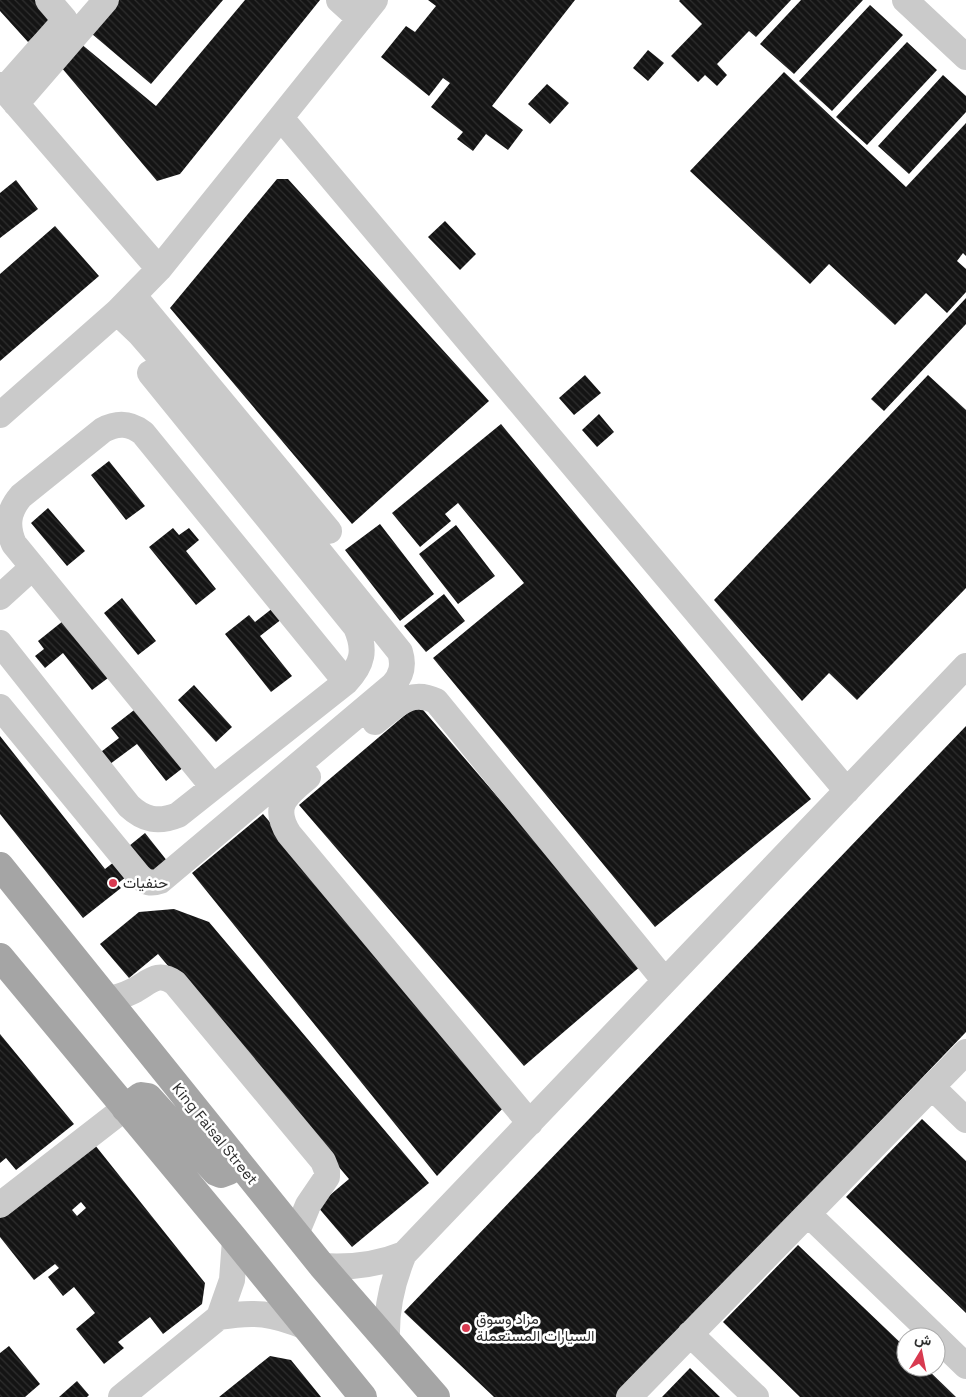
<svg xmlns="http://www.w3.org/2000/svg" width="966" height="1397" font-family="'Space Grotesk',Vazirmatn,sans-serif">
	<defs>
		<pattern id="building-back-hatch" width="6" height="6" patternUnits="userSpaceOnUse" patternTransform="scale(1.25)"><rect width="6" height="6" fill="#141414"/><path d="M-1 5l2 2M0 0l6 6M5-1l2 2" fill="none" stroke="#2e2e2e"/></pattern>
	</defs>
	<rect width="100%" height="100%" fill="#fff"/>
	<path fill="url(#building-back-hatch)" fill-rule="evenodd" d="M0 0H35L52 19 28 42 0 11Z
		M109 0H223L151 84 85 28Z
		M245 0H320L180 174 157 181 61 67 80 43 156 106Z
		M428 0H575L492 106 523 130 508 150 486 134 473 151 457 139 463 132 431 107 450 83 443 78 429 96 381 57 406 26 415 32 436 6Z
		M680 0H791L756 37 749 31 717 64 727 75 717 86 705 75 698 82 671 56 702 24 679 1Z
		M801 0H863L794 74 760 44Z
		M870 5 903 35 832 111 799 81Z
		M907 42 937 70 867 145 836 117Z
		M648 50 664 63 648 81 633 68Z
		M784 72 906 187 966 123V256L963 253 957 261 966 269V292L947 313 926 293 895 325 829 264 810 284 690 171Z
		M943 75 966 96V112L909 174 878 146Z
		M547 84 569 103 550 124 528 104Z
		M277 179H288L489 401 352 524 170 308Z
		M16 180 38 209 0 238V193Z
		M445 221 476 254 460 270 428 237Z
		M55 226 99 276 0 361V274Z
		M966 298V324L884 411 871 399Z
		M585 375 601 393 574 415 559 398Z
		M928 375 966 410V588L857 700 829 673 802 701 714 600Z
		M599 414 614 432 597 447 582 430Z
		M501 424 811 799 655 927 433 658 524 583 458 503 445 514 451 521 420 547 392 513Z
		M109 461 145 506 126 520 91 475Z
		M48 508 85 551 67 566 31 523Z
		M380 524 434 594 400 621 345 550Z
		M456 525 495 576 458 604 419 554Z
		M173 528 179 535 189 528 199 540 186 551 216 589 196 605 149 547Z
		M444 594 465 621 426 652 404 626Z
		M122 598 156 641 138 655 104 613Z
		M278 604 287 615 260 636 292 676 271 692 225 634 249 615 255 622Z
		M63 621 108 678 92 690 63 653 45 668 35 656 44 649 38 641Z
		M194 685 232 727 216 742 178 700Z
		M418 704 642 965 524 1066 299 805Z
		M138 707 184 767 166 781 137 744 106 767 97 755 119 738 111 728Z
		M966 726V1032L616 1397H494L404 1312Z
		M0 736 105 869 114 862 126 877 117 884 121 888 83 918 0 814Z
		M263 814 507 1104 437 1176 192 873Z
		M145 833 168 862 152 875 129 846Z
		M174 909 209 922 429 1183 352 1247 317 1206 349 1179 158 954 129 978 100 944 139 912Z
		M0 1034 74 1124 16 1170 6 1158 0 1163Z
		M922 1119 966 1161V1313L846 1197Z
		M91 1140 205 1283 202 1304 163 1334 150 1317 118 1342 124 1348 104 1364 76 1329 95 1313 74 1287 63 1296 48 1277 59 1268 55 1264 34 1280 0 1237V1214ZM81 1202 86 1208 77 1216 72 1210Z
		M798 1245 906 1348V1367H925L956 1397H800L723 1322Z
		M9 1346 40 1384 25 1397H0V1353Z
		M270 1356 291 1360 321 1397H219Z
		M690 1368 720 1397H662Z
		M77 1381 89 1395 87 1397H59Z"/>
	<g fill="none" stroke-linecap="round" stroke-linejoin="round">
		<path stroke="#cacaca" stroke-width="26" d="M48 0 65 20
			M339 0 360 19
			M905 0 966 57
			M0 85 159 269
			M4 89 60 26
			M16 104 106 0
			M281 118 847 791
			M134 296 329 531
			M0 415 117 312 159 269 375 0
			M0 597 33 567
			M0 643 129 806C144 820 158 823 178 815L346 682C363 664 366 650 356 627L150 373
			M0 707 139 876C146 883 151 884 160 881L393 685C402 675 404 665 400 652L198 401 139 333 117 312
			M375 722C395 707 409 688 436 701L665 981
			M308 777C287 794 271 806 289 834L530 1123
			M213 787 14 544C6 526 8 511 21 496L103 430C118 422 130 423 143 433L346 682
			M107 999C117 998 125 995 133 991 149 983 157 970 175 983L323 1161 327 1171V1177L308 1205 296 1234
			M932 1087 966 1120
			M0 1205 125 1108
			M808 1214 936 1337
			M322 1266C352 1268 377 1265 404 1254
			M219 1317C255 1311 272 1313 306 1327
			M690 1334 756 1397
			M936 1337 966 1366
			M387 1339C386 1308 392 1282 404 1254L966 666
			M121 1397 219 1317 232 1280 235 1240
			M629 1397 966 1052"/>
		<path stroke="#a5a5a5" stroke-width="28" d="M0 866 322 1266 436 1397
			M0 957 232 1236 363 1397
			M125 1108 141 1096 148 1097 216 1172 221 1174 229 1171 232 1154"/>
	</g>
	<g fill="#d83a50" stroke="#fff" stroke-width="2">
		<circle cx="113" cy="883" r="5"/>
		<circle cx="466" cy="1328" r="5"/>
	</g>
	<g text-anchor="middle" stroke-width="5" stroke-linejoin="round" paint-order="stroke">
		<g font-size="15" fill="#2d2d2d" stroke="#fff" text-anchor="start">
			<text x="123" y="888">حنفيات</text>
			<text x="476" y="1324">مزاد وسوق<tspan x="476" dy="17">السيارات المستعملة</tspan></text>
		</g>
		<g font-size="15" fill="#2d2d2d" stroke="#fff">
			<text transform="translate(215 1134) rotate(51)" y="5">King Faisal Street</text>
		</g>
	</g>
	<g transform="translate(921 1352) rotate(10)"><circle r="24" fill="#ffffff" stroke="#ababab"/>
	<path d="M0-4L9 19L0 12L-9 19Z" fill="#d83a50"/>
	<text y="-8" font-size="14" font-weight="bold" text-anchor="middle" fill="#2d2d2d">ش</text>
	</g>
</svg>
